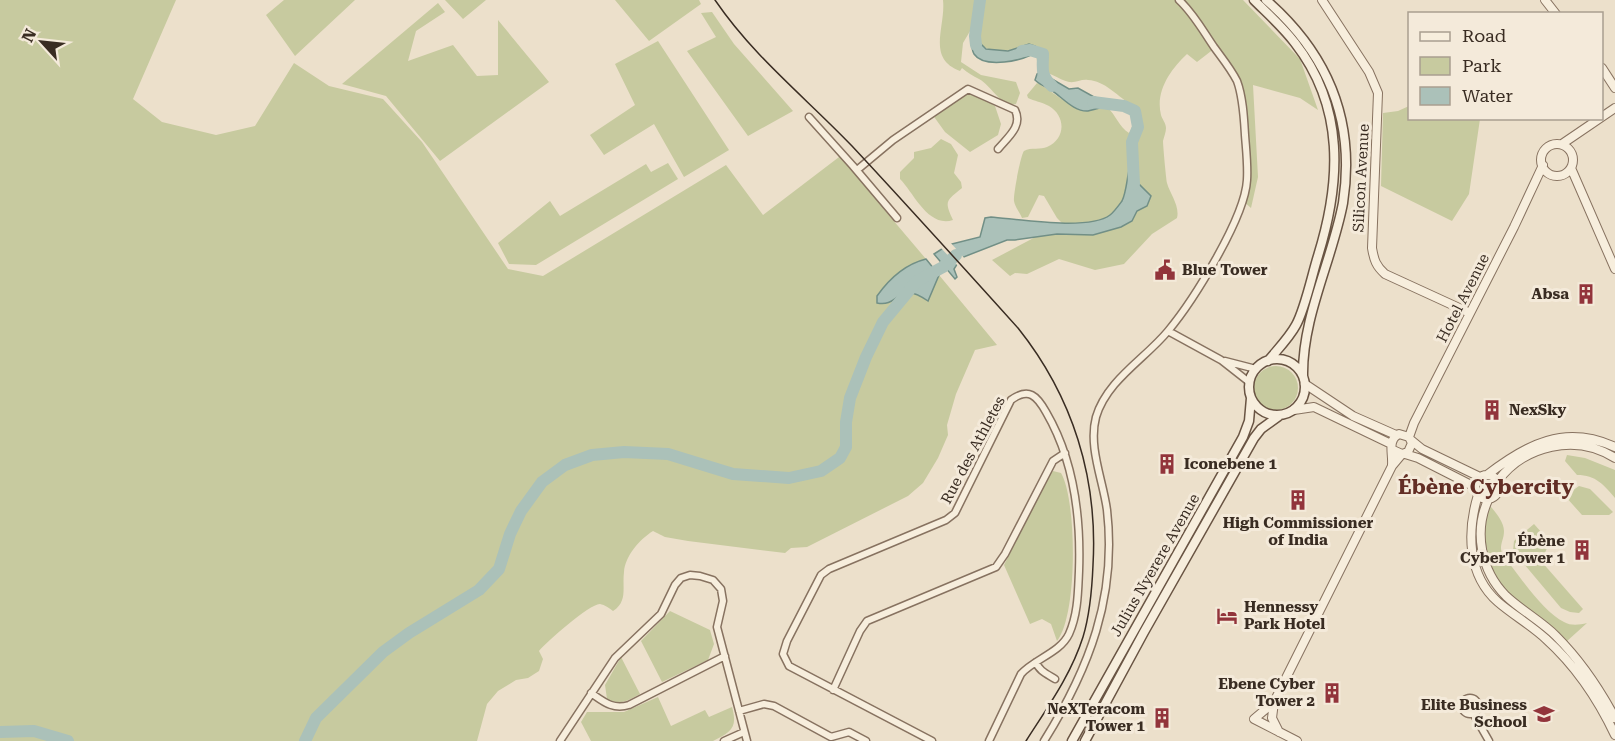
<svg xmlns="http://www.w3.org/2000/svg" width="1615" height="741" font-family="'Roboto Serif',serif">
	<rect width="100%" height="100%" fill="#ece0cb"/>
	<path fill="#c7ca9f" d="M0 0H176L133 99 162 122 216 135 255 126 294 63 329 86 383 99 422 142 508 269 543 276 726 165 763 215 843 154 887 213 926 259C910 263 877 286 877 303 901 297 904 285 928 301L939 275 997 345 975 350 956 394 947 425 948 435 938 458 923 483 908 496 807 547 791 548 785 553 688 541 665 537 653 531C640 539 625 556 624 572 622 588 628 601 613 611 609 608 605 605 600 604 591 603 546 642 539 651L543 659 539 671 528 678 516 680 498 691 487 704 477 741H0Z
		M284 0H355L295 56 266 15Z
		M445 0H486L463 19Z
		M615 0H699L701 4 649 41Z
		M943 0H975L976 21 963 43 961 62 981 75 1016 82 1020 93 1016 104C1000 107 992 86 979 79 973 76 968 73 962 68L960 71C926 58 946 27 943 0Z
		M985 0H1243L1300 59 1318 110 1300 98 1253 85 1258 177 1251 208 1243 201 1246 159 1237 82 1215 48 1197 62 1187 54C1171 69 1155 91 1161 115 1162 119 1166 123 1166 128 1166 132 1164 137 1163 141 1163 145 1166 178 1167 183 1170 194 1180 206 1177 218L1152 234 1124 264 1095 270 1059 259 1027 274 1015 273 1010 276 992 260 1062 223 1057 218 1044 196 1039 195 1028 217 1022 218C1020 213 1015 207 1014 201 1013 195 1021 154 1024 151 1031 147 1041 150 1047 147 1066 139 1066 116 1049 106 1042 102 1034 101 1028 98L1027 95 1037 83C1053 91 1069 108 1088 110 1093 111 1101 107 1107 107 1116 115 1119 127 1129 133 1135 126 1133 111 1129 103 1116 95 1105 81 1088 80 1081 79 1076 83 1069 82 1058 79 1049 72 1038 69L1035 46C1018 48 996 56 981 45L979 31Z
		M438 3 445 12 416 31 408 61 453 45 477 76 498 75V20L549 82 440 161 386 96 342 84Z
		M712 12 734 44 793 111 748 136 687 51 716 37 701 13Z
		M658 41 729 150 684 177 654 124 604 155 590 135 635 105 615 64Z
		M969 91 995 106 1001 124 998 135 970 152 945 132 932 114Z
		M1409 106 1410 118 1480 119 1469 194 1452 221 1381 186 1383 113 1398 111Z
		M941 139 951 144 958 155 954 173 961 182 962 188C946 201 944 201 953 220 928 228 914 193 900 179V172L914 158V152L931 148Z
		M668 163 678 179 536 265 509 264 498 243 550 201 560 216 646 164 651 172Z
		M1254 388a22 22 0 1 1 44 0a22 22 0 1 1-44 0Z
		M1567 455 1585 458 1615 470V498C1604 485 1596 475 1577 475L1565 461Z
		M1053 471 1061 473C1077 500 1078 615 1057 641L1051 624 1042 619 1030 624 1004 565 1049 476Z
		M1579 486 1590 489 1613 512 1609 515H1582L1565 496Z
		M1489 505C1495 511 1504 522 1504 531 1504 541 1498 546 1503 555 1518 574 1543 612 1564 622 1571 626 1579 625 1587 623L1566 642C1518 602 1470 577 1489 505Z
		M1534 524 1550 542 1541 561 1583 609 1579 613 1570 612 1561 608 1513 551 1514 541Z
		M670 611 710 630 714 644 708 660 662 682 641 641Z
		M621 657 640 694C629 700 620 706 607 699L605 685Z
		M658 697 671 726 705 710 709 717 732 707C738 728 731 732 713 741H591L581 722 587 712H624Z"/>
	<path fill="#abc1b9" stroke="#718f86" stroke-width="1.5" d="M974 28 979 31 980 43 986 49 1008 51 1029 44 1035 46 1037 52C1024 61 984 69 974 54 970 47 972 38 972 30Z
		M1040 72 1069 89 1078 88 1094 97 1104 100 1108 104 1107 107C1100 107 1094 110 1088 111 1074 112 1062 97 1051 90 1046 87 1040 85 1035 80L1037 74Z
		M1134 167 1138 183 1151 196 1147 206 1137 211 1132 221 1121 227 1093 235 1057 234 1015 240H1007L961 258 954 269 957 277 955 279 934 254 948 245 980 237 985 218 991 217C1017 219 1089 231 1110 215 1114 212 1119 205 1122 201 1126 193 1127 179 1129 170Z
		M926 259 939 275 928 301C897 279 900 308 877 303V296C889 279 906 264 926 259Z"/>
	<path fill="#ece0cb" d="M950 242 965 259 959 267 940 247Z"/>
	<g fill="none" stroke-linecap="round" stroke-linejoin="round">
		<path stroke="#abc1b9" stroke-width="12" d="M976 45 975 36 980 0
			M1022 51 1030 50 1043 54C1043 69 1040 75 1052 86
			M1093 102 1124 106 1135 111 1138 127 1132 142 1134 184
			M0 732 34 731 68 741
			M305 741 316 718 383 652 409 633 479 590 499 569 510 534 521 511 542 482 565 465 592 455 624 452 668 454 733 474 789 478 821 471 840 458 846 447V422L850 398 866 357 883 322 917 281 943 267 956 255"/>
		<g stroke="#877260" stroke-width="9">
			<path id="minor" d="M809 117 853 166 897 218
				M857 170 893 140 968 89 1015 110C1023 126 1008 137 998 149
				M1168 331 1221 360 1249 382
				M1225 361 1256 369
				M1036 662C1039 671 1047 674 1055 679
				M833 690 860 631 867 621 996 567 1005 554 1053 461 1065 453
				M591 693C604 702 613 710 629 705L725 656
				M1462 706a8 8 0 1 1 16 0a8 8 0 1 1-16 0Z
				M739 711 764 704 774 706 831 737 849 732 866 741
				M1473 713 1489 741
				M560 741 615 658 661 614 675 585 681 578 690 575 700 576 713 580 721 589 723 601 717 627 747 741
				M724 741 744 732
				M932 741 789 666 783 654 787 641 821 575 829 569 946 520 955 513 1011 400C1029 387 1037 396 1046 412 1074 460 1081 516 1079 571 1078 592 1078 614 1069 634 1060 653 1034 659 1021 674L989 741
				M1044 741C1089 669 1117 597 1107 510 1103 480 1088 447 1096 417 1107 380 1145 359 1168 331 1193 301 1245 218 1247 180 1248 165 1246 149 1245 135 1244 118 1243 97 1237 81 1231 69 1222 58 1214 47 1203 31 1194 14 1179 0"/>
		</g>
		<g stroke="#877260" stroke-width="10">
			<path id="tertiary" d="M1322 0 1369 72 1378 93 1372 248C1374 260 1376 266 1385 274L1470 313
				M1545 0 1556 14
				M1602 68 1615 88
				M1562 144 1615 108
				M1541 160a16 16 0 1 1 32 0a16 16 0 1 1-32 0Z
				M1571 168 1615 269
				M1305 384 1353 416 1396 435
				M1294 410 1314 407 1391 444
				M1409 437 1414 423 1514 227 1543 165
				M1411 440 1422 449 1480 477
				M1405 454 1418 458 1475 487
				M1392 465C1393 453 1387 440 1399 434L1409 437 1412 443 1408 452 1402 454 1393 450
				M1487 475C1527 444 1565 424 1615 447
				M1475 487a12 12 0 1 1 24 0a12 12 0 1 1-24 0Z
				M1497 482C1524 445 1576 433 1615 458
				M1478 495C1467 531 1467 575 1498 602 1513 615 1531 625 1546 639 1576 666 1598 699 1615 735
				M1489 498C1473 531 1481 571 1506 596 1522 611 1541 621 1556 636 1580 660 1599 688 1615 718
				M1273 703 1254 719 1297 741
				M1279 732 1272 718 1274 702 1392 466 1402 454"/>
		</g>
		<g stroke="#695443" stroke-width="11">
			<path id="secondary" d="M1254 0C1268 14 1283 27 1295 43 1345 107 1341 182 1318 256 1312 275 1305 309 1296 325 1289 338 1277 350 1268 361
				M1266 0C1328 54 1356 120 1343 203 1332 261 1302 317 1303 376
				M1249 387a28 28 0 1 1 56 0a28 28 0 1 1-56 0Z
				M1072 741 1243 437 1249 421 1251 398
				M1085 741 1144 632 1254 438 1261 429 1279 416"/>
		</g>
		<use href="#minor" stroke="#f7eedd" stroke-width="6"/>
		<use href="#tertiary" stroke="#f7eedd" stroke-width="8"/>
		<use href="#secondary" stroke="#f7eedd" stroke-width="8"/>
		<path stroke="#392c22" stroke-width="1.5" d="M715 0C754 57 805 97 852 146 908 206 963 267 1018 328 1073 397 1098 478 1093 565 1092 590 1090 614 1083 637 1071 675 1047 708 1026 741"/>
	</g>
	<defs>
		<g id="civic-bare" transform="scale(1.62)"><path d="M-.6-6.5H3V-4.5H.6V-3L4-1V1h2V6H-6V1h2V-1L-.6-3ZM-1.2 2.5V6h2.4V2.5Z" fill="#92343b" stroke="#f4eada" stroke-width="2.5" paint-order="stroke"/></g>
		<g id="building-bare" transform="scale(1.62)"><path d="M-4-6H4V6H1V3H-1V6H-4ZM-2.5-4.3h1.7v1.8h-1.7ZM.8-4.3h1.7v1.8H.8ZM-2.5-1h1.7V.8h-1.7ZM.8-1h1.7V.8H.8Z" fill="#92343b" stroke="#f4eada" stroke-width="2.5" paint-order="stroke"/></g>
		<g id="hotel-bare" transform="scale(1.62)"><path d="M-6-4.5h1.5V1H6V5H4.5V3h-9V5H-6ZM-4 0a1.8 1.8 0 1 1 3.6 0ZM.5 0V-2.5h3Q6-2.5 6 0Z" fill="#92343b" stroke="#f4eada" stroke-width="2.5" paint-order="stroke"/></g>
		<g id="university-bare" transform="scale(1.62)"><path d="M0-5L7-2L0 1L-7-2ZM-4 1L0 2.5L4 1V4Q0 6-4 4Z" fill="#92343b" stroke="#f4eada" stroke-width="2.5" paint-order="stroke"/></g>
	</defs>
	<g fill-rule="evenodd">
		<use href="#civic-bare" x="1165" y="270"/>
		<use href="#building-bare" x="1586" y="294"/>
		<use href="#building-bare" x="1492" y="410"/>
		<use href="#building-bare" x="1167" y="464"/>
		<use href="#building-bare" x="1298" y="500"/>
		<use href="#building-bare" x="1582" y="550"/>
		<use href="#hotel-bare" x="1227" y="616"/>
		<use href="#building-bare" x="1332" y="693"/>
		<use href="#university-bare" x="1544" y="714"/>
		<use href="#building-bare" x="1162" y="718"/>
	</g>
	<g text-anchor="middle" stroke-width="6" stroke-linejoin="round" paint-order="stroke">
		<g font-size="15" fill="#392c22" stroke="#f4eada">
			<text transform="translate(1361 178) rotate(-87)" y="5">Silicon Avenue</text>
			<text transform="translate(1463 298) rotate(-63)" y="5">Hotel Avenue</text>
			<text transform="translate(973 450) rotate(-62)" y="5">Rue des Athletes</text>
			<text transform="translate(1155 565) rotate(-60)" y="5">Julius Nyerere Avenue</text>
		</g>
		<g font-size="15" font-weight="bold" fill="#392c22" stroke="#f4eada" text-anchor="end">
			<text x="1182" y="275" text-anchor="start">Blue Tower</text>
			<text x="1569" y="299">Absa</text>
			<text x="1509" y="415" text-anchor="start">NexSky</text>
			<text x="1184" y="469" text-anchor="start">Iconebene 1</text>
			<text x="1298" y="528" text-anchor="middle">High Commissioner<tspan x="1298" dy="17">of India</tspan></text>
			<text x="1565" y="546">Ébène<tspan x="1565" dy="17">CyberTower 1</tspan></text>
			<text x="1244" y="612" text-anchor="start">Hennessy<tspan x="1244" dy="17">Park Hotel</tspan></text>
			<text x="1315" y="689">Ebene Cyber<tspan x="1315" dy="17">Tower 2</tspan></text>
			<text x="1527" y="710">Elite Business<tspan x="1527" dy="17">School</tspan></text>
			<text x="1145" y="714">NeXTeracom<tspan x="1145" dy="17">Tower 1</tspan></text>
		</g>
		<g font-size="21" font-weight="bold" fill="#632e25" stroke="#f4eada">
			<text x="1486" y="494">Ébène Cybercity</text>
		</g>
	</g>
	<rect x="1408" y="12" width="195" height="108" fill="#f4eada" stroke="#a99e90" stroke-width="1.5"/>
	<rect x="1420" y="32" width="30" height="9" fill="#f7eedd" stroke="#a99e90" stroke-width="1.5"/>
	<text x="1462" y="42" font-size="18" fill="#392c22">Road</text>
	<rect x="1420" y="57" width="30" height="18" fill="#c7ca9f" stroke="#a99e90" stroke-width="1.5"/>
	<text x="1462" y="72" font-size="18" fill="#392c22">Park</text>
	<rect x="1420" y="87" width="30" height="18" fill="#abc1b9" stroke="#a99e90" stroke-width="1.5"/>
	<text x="1462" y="102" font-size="18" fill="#392c22">Water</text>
	<g transform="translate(42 42) rotate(297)" stroke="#f4eada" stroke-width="4.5" paint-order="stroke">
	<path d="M0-4.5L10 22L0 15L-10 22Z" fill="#392c22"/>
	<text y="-9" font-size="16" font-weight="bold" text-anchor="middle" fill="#392c22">N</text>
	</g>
</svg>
